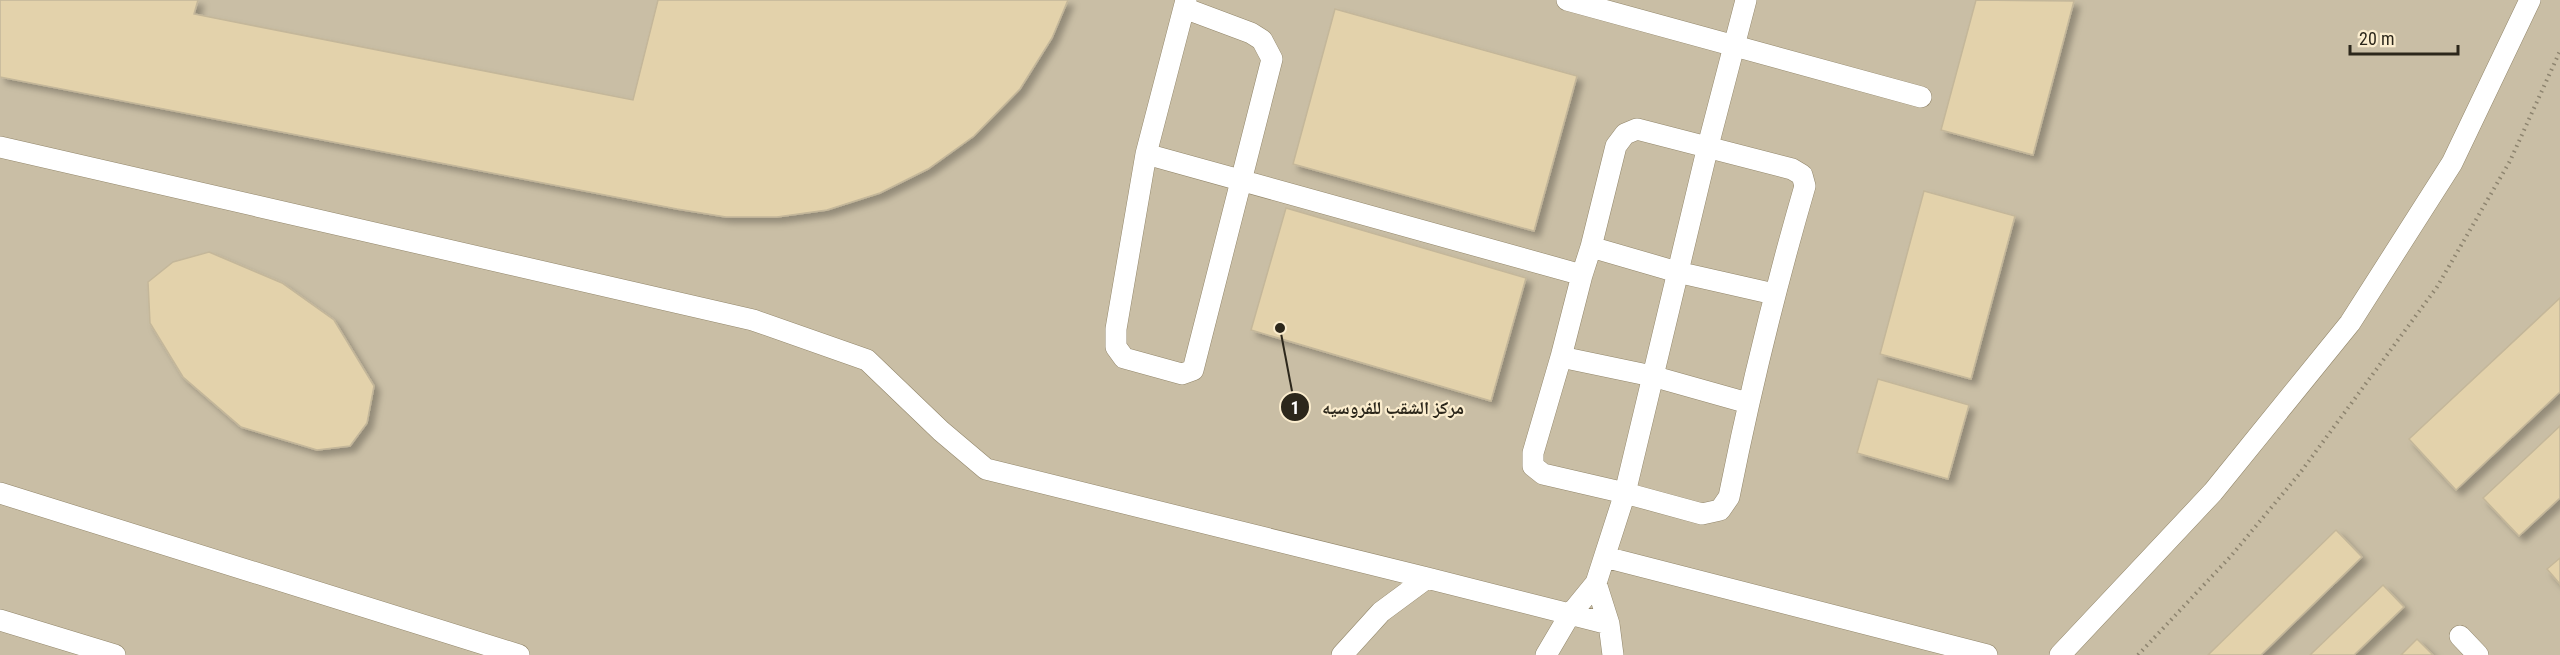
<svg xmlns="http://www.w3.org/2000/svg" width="2560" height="655" font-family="'Roboto Condensed','Noto Naskh Arabic',sans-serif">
	<defs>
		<filter id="shadow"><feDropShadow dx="5.5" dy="5.5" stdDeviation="3" flood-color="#0004"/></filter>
	</defs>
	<rect width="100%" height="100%" fill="#fbedce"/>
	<path fill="#c9bea5" d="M0 0H2560V655H0Z"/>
	<path fill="#e3d2ab" stroke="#c4b79a" stroke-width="1.5" filter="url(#shadow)" d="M0 0H198L194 14 633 100 658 0H1068L1052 38 1020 89 974 136 928 169 880 193 827 210 777 217H726L677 209 0 77Z
		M1976 0 2074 1 2033 155 1941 130Z
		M1335 9 1577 76 1534 231 1293 164Z
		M1924 191 2015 216 1971 379 1880 354Z
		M1286 208 1526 278 1491 401 1251 330Z
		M209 252 282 283 334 320 374 386 367 423 350 446 317 450 241 427 183 377 150 323 148 282 173 262Z
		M2560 298V392L2456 490 2409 439Z
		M1878 379 1969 405 1948 479 1857 453Z
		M2560 426V498L2519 536 2483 498Z
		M2336 530 2362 557 2261 655H2208Z
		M2560 558V584L2547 569Z
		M2383 585 2404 607 2354 655H2310Z
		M2417 639 2433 655H2401Z"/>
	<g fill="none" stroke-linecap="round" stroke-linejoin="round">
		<g stroke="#92866a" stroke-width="22">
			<path id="service" d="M1567 0 1921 97
				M1184 8 1251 33 1262 40 1272 59 1193 370 1182 374 1124 358 1116 347V329L1146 154 1186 0
				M0 147 753 320 867 360 941 431 986 469 1427 578
				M1146 154 1582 275 1591 247 1677 272 1774 294
				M1591 247 1616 146 1625 134 1637 129 1792 169 1802 175 1805 186C1775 289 1750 392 1729 497L1720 510 1702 514 1625 493 1543 474 1533 466V453L1561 357 1652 376 1748 403
				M1561 357 1582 275
				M0 493 519 655
				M1605 557 1987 655
				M1596 583 1625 493 1708 146 1746 0
				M0 620 115 655
				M2460 636 2478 655
				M1342 655 1381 612 1427 578 1609 624
				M1546 655 1569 616 1596 583 1609 624 1613 655
				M2060 655 2213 492 2350 323 2452 163 2530 0"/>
		</g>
		<path stroke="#8d846f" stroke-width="4" stroke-dasharray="1.5 4.5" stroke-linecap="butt" d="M2138 655 2231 556 2300 473 2437 287 2510 161 2560 51"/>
		<use href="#service" stroke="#fff" stroke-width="21"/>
	</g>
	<path fill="none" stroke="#2c271b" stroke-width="2" d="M1280 328L1295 407"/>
	<g fill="#2c271b" stroke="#fbedce" stroke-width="2">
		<circle cx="1280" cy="328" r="6"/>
		<circle cx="1295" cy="407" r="15"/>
	</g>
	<g font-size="18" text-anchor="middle" font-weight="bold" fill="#fff">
		<text x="1295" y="414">1</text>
	</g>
	<g font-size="18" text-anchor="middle" font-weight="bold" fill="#2c271b" stroke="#fbedce" stroke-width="4.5" stroke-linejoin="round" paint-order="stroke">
		<text x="1393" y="414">مركز الشقب للفروسيه</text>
	</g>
	<path d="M2350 45v9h108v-9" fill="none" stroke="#2c271b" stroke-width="3"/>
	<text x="2359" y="45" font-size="18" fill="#2c271b" stroke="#fbedce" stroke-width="4.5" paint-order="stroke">20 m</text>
</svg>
